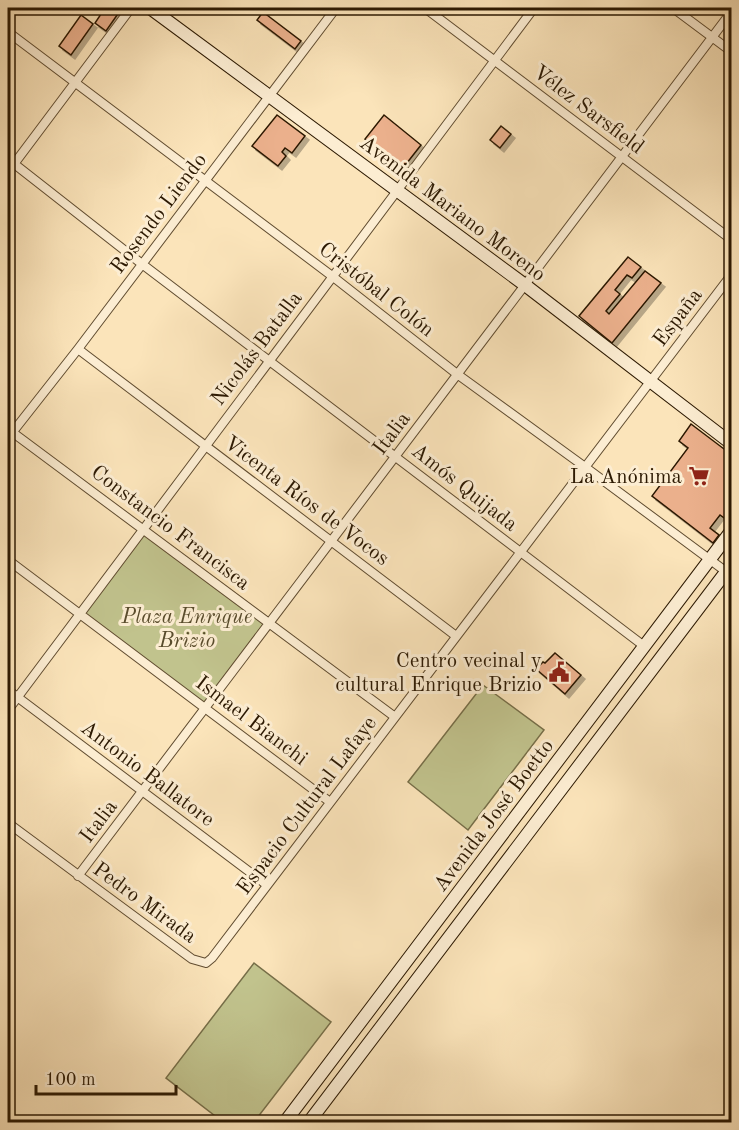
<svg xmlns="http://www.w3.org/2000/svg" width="739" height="1130" font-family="'Old Standard TT',serif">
	<defs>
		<filter id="shadow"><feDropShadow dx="4" dy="4" stdDeviation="0" flood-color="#0004"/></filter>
	</defs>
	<rect width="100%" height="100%" fill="#fbe4ba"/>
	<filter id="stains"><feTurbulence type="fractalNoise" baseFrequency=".00333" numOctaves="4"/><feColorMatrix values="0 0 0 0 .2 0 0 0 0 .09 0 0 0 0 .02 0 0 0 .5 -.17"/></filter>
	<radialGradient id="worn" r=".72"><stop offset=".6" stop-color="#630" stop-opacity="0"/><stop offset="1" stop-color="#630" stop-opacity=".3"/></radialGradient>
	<path fill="#c1c38d" stroke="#766e48" stroke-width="1.5" d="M144 532 265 622 204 705 84 614Z
		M483 685 544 730 468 830 408 782Z
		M254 963 331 1022 254 1122H223L166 1078Z"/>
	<path fill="#ebb08c" stroke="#2c1902" stroke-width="1.5" filter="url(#shadow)" d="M105 8H122L106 31 95 23Z
		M263 12 301 41 295 49 257 20Z
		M81 15 93 24 71 55 59 46Z
		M277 115 305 136 292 153 285 148 282 152 286 156 278 166 252 146Z
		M384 115 421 145 403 168 365 139Z
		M501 126 511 134 500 148 490 140Z
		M628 257 641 267 632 278 627 275 615 290 620 294 606 311 609 314 645 271 661 283 612 343 579 316Z
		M691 424 732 455V514L727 520 720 515 710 528 719 535 713 543 652 496 688 448 679 441Z
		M555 653 581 675 565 694 536 669 543 662 545 663Z"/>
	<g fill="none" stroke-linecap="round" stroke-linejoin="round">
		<g stroke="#604c30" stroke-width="10">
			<path id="minor" d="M425 8 732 240
				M673 8 732 52
				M8 32 332 276 457 374 585 467 732 576
				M8 159 142 264 644 646
				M8 172 131 8
				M78 349 456 636
				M12 432 395 717
				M8 438 78 349 336 8
				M8 560 330 802
				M8 690 267 885
				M8 710 534 8
				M8 823 192 959 206 963 212 958 732 274
				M78 876 732 11"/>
		</g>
		<g stroke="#2c1902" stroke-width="14">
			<path id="secondary" d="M150 8 525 285 732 444
				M285 1122 732 530
				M309 1122 732 564"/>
		</g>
		<use href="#minor" stroke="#fcedd2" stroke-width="8"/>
		<use href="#secondary" stroke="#fcedd2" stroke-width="12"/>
	</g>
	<defs>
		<g id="supermarket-bare" transform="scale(1.62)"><path d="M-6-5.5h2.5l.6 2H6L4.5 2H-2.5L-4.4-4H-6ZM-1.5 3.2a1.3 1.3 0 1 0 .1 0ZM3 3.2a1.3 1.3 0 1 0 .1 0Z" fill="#8f2418" stroke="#fcedd2" stroke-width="2.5" paint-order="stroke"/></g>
		<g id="civic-bare" transform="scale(1.62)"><path d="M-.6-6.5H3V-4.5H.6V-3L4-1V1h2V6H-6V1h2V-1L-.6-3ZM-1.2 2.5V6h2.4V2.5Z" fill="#8f2418" stroke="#fcedd2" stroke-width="2.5" paint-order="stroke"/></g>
	</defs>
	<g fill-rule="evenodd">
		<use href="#supermarket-bare" x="699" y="476"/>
		<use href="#civic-bare" x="559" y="672"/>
	</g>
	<g text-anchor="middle" stroke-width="6" stroke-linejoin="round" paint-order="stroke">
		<g font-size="21" fill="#2c1902" stroke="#fcedd2">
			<text transform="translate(589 109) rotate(37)" y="7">Vélez Sarsfield</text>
			<text transform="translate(453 208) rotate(37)" y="7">Avenida Mariano Moreno</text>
			<text transform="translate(158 213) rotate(-53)" y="7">Rosendo Liendo</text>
			<text transform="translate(377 289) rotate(38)" y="7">Cristóbal Colón</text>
			<text transform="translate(677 317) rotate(-53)" y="7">España</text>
			<text transform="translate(256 348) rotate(-53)" y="7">Nicolás Batalla</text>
			<text transform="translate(391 433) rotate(-53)" y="7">Italia</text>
			<text transform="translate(465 487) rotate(38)" y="7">Amós Quijada</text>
			<text transform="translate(307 500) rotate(37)" y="7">Vicenta Ríos de Vocos</text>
			<text transform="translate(171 527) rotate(37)" y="7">Constancio Francisca</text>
			<text transform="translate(252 720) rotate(37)" y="7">Ismael Bianchi</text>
			<text transform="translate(148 773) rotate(37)" y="7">Antonio Ballatore</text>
			<text transform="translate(306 805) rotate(-53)" y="7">Espacio Cultural Lafaye</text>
			<text transform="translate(493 815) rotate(-53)" y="7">Avenida José Boetto</text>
			<text transform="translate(98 821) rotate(-53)" y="7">Italia</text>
			<text transform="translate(145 902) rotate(36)" y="7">Pedro Mirada</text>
		</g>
		<g font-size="21" fill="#2c1902" stroke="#fcedd2" text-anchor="end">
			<text x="682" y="483">La Anónima</text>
			<text x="542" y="667">Centro vecinal y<tspan x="542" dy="24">cultural Enrique Brizio</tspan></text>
		</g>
		<g font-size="21" font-style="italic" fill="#594c2c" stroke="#fcedd2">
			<text x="187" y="623">Plaza Enrique<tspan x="187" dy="24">Brizio</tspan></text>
		</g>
	</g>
	<rect width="739" height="1130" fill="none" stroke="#fbe4ba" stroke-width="30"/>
	<rect x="9" y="9" width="721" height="1112" fill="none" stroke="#2c1902" stroke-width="3"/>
	<rect x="15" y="15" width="709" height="1100" fill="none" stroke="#2c1902" stroke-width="1.5"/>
	<path d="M36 1085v9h140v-9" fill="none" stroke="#2c1902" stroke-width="3"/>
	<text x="45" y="1085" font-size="18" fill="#2c1902" stroke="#fcedd2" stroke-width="4.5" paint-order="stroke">100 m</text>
	<rect width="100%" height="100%" filter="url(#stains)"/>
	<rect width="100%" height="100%" fill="url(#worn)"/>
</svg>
